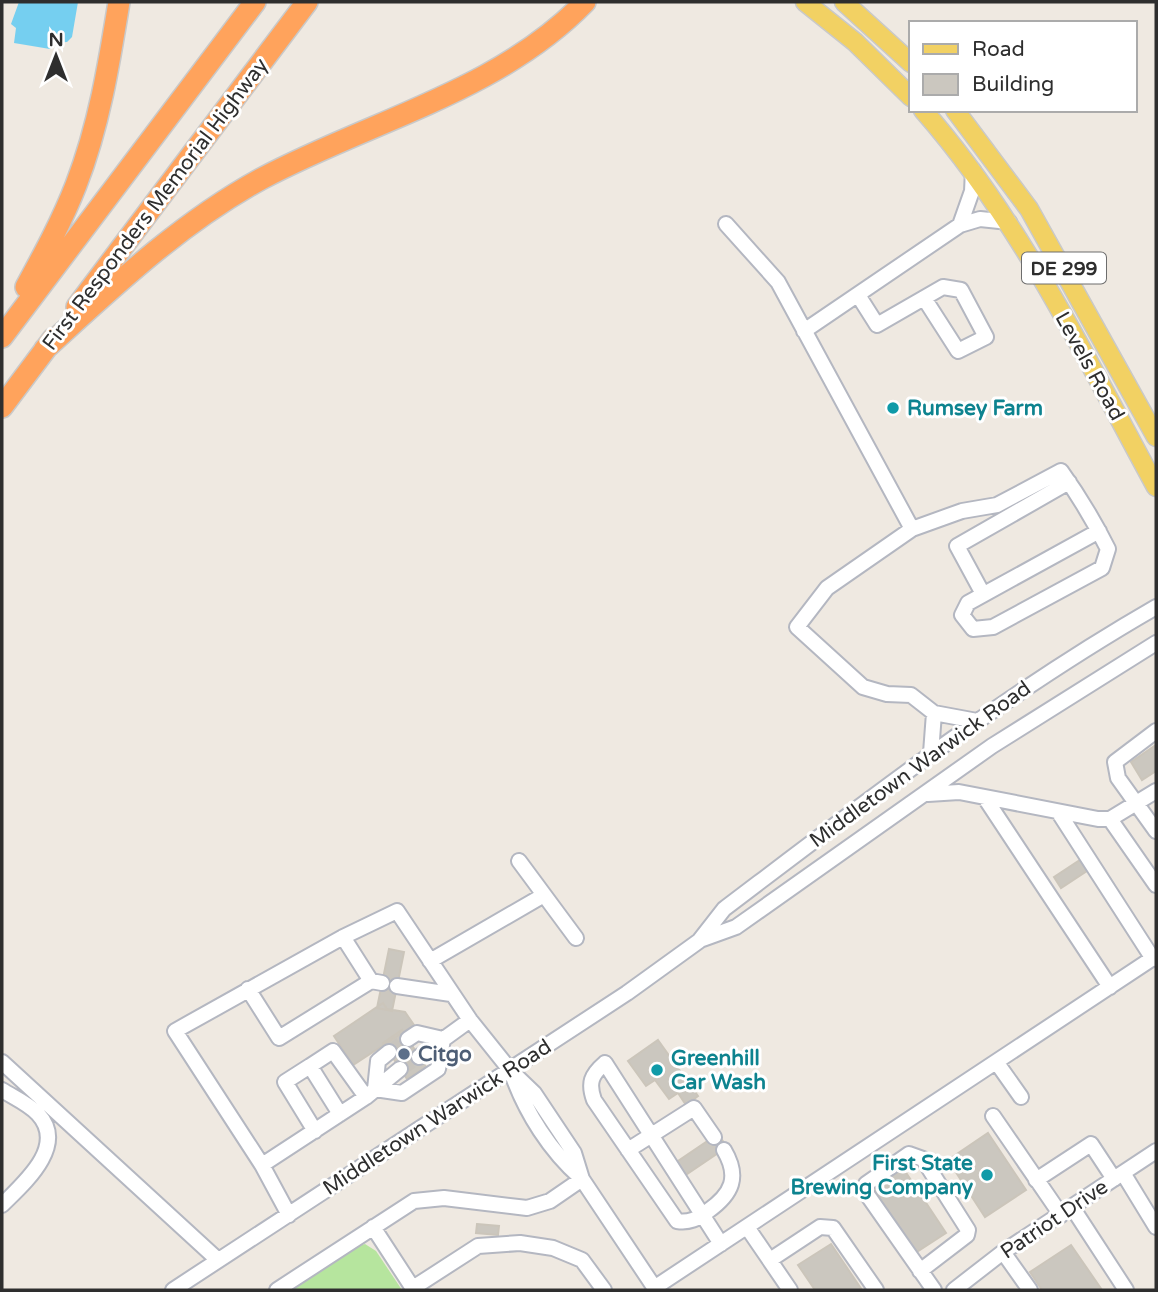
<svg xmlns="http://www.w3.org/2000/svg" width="1158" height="1292" font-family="'Varela Round',sans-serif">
	<rect width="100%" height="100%" fill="#efe9e1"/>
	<path fill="#b6e59e" d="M365 1244 376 1251 402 1290H289L353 1248Z"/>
	<path fill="#75cff0" d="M19 2H78L72 37 67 42 55 43 50 49 14 43 16 28 11 24Z"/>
	<path fill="#cbc7bf" stroke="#cbc5ba" stroke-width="2" d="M1156 745V771L1142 780 1131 762Z
		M1080 860 1087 871 1061 888 1054 877Z
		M389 949 404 952 392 1011 377 1008Z
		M383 1003 387 1009 405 1012 414 1025 353 1065 334 1036Z
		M402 1030 426 1067 407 1079 383 1043Z
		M658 1040 698 1096 686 1105 678 1093 669 1099 655 1080 646 1086 628 1061Z
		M988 1133 1026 1190 985 1217 948 1160Z
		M718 1134 727 1147 684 1176 675 1163Z
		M901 1165 946 1233 915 1253 870 1185Z
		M477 1224 499 1226 498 1235 476 1233Z
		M831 1244 862 1290H815L798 1265Z
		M1071 1245 1102 1290H1042L1030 1272Z"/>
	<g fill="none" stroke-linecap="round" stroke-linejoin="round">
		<path stroke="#c8c4bd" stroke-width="14" stroke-dasharray="14 7" stroke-linecap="butt" d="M389 1052 408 1039
			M400 1069 419 1057"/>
		<g stroke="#b4b7c1" stroke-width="18">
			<path id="minor" d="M726 224 778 282 912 529 827 588 797 627 863 687 887 694 911 695 934 713
				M960 225 972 191 973 170
				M858 295 877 325 943 287 961 290 986 337 958 351 924 298
				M804 331 960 225 980 219 1009 222
				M912 529 962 511 997 505 1061 471C1079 496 1094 521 1108 549L1102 568 993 627 973 629 962 615 968 603 1099 531
				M983 594 957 546 1069 482
				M1156 731 1115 762 1118 778 1156 831
				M931 753 934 713 977 721
				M928 794 959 792 1098 819H1110L1156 791
				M985 798 1110 987
				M1059 813 1153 959
				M1110 819 1156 885
				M519 861 576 938
				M343 937 371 981
				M700 940 736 927 992 746 1156 643
				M430 961 544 895
				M397 986 451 994
				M248 989 279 1038 371 981 382 983
				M389 1052 378 1061 375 1089 402 1093 438 1069 443 1039 417 1033 408 1039
				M419 1057 470 1020
				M2 1062 218 1260
				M997 1063 1021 1097
				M310 1066 333 1051 366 1097
				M512 1074C526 1113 550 1151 581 1178
				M2 1090C13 1097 29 1104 38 1114 68 1146 23 1184 2 1205
				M993 1116 1061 1215
				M315 1131 285 1082 310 1066 340 1114
				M628 1150 694 1108 714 1137
				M262 1165 366 1097 400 1069
				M1123 1173 1156 1227
				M1036 1180 1091 1144 1114 1179
				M1072 1207 1126 1290
				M289 1215 262 1165 175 1031 343 937 397 911 470 1020 510 1070 534 1093 574 1153 582 1179 656 1290
				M373 1227 414 1290
				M747 1227 790 1290
				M721 1244 605 1063C591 1075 588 1083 594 1100L677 1221C689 1223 697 1219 708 1211 732 1194 740 1177 724 1150
				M1003 1252 1030 1290
				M770 1260 820 1227 833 1228 876 1290
				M920 1271 967 1235 968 1230 923 1159 909 1154 866 1184 864 1190 934 1290
				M413 1288 478 1246 520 1243 553 1248 582 1260 604 1290
				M654 1288 1156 956
				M173 1290 627 993 699 941 724 909C864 803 1003 695 1156 607
				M277 1290 414 1201 444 1198 527 1208 550 1201 582 1179
				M954 1290 1003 1252 1156 1151"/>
		</g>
		<g stroke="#c9c9c9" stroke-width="21">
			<path id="major" d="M805 2 855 42 911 97
				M844 2 911 63
				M923 110C1022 223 1085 357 1156 487
				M955 110 1029 209 1156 437"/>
		</g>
		<g stroke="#c9c9c9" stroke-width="24">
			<path id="highway" d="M26 287C44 254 62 221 76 185 99 126 109 64 119 2
				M77 307 307 2
				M2 337 255 2
				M45 349C113 287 179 224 261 179 369 121 498 92 585 2
				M2 407 53 339"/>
		</g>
		<use href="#minor" stroke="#fff" stroke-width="14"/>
		<use href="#major" stroke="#f2d163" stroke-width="18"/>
		<use href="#highway" stroke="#ffa35c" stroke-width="21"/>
	</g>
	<g fill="#0f9aa8" stroke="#fff" stroke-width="2.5">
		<circle cx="893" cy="408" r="7"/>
		<circle cx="657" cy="1070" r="7"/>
		<circle cx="987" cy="1175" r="7"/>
	</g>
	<circle fill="#5c6f8a" stroke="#fff" stroke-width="2.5" cx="404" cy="1054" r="7"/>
	<g text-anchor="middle" stroke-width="6" stroke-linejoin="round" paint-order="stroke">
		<rect fill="#fff" stroke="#6d6d6d" stroke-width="2" x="1022" y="252.5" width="84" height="31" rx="5"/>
		<g font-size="19" font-weight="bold" fill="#2e2e2e">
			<text x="1064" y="275">DE 299</text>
		</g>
		<g font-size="21" fill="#2e2e2e" stroke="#fff">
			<text transform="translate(155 204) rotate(-53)" y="7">First Responders Memorial Highway</text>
			<text transform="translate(1090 366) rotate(61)" y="7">Levels Road</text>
			<text transform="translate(920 764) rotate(-36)" y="7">Middletown Warwick Road</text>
			<text transform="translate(437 1117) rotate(-33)" y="7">Middletown Warwick Road</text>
			<text transform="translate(1054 1219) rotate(-34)" y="7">Patriot Drive</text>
		</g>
		<g font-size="21" font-weight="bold" fill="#0d838f" stroke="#fff" text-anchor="start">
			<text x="907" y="415">Rumsey Farm</text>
			<text x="671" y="1065">Greenhill<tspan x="671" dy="24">Car Wash</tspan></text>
			<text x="973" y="1170" text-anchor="end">First State<tspan x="973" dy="24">Brewing Company</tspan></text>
		</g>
		<g font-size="21" font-weight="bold" fill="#4e5e75" stroke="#fff" text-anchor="start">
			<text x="418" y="1061">Citgo</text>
		</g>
	</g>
	<rect width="1158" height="1292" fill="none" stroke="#2e2e2e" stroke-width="7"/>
	<rect x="909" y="21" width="228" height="91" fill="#ffffff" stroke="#ababab" stroke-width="2"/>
	<rect x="923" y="44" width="35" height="10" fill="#f2d163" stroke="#ababab" stroke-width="2"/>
	<text x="972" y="56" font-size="21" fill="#2e2e2e">Road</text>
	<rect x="923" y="74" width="35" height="21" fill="#cbc7bf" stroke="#ababab" stroke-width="2"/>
	<text x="972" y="91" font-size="21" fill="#2e2e2e">Building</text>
	<g transform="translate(56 56)" stroke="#ffffff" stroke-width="5" paint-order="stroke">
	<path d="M0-5L12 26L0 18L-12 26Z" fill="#2e2e2e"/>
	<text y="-10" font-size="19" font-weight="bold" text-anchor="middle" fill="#2e2e2e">N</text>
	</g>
</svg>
